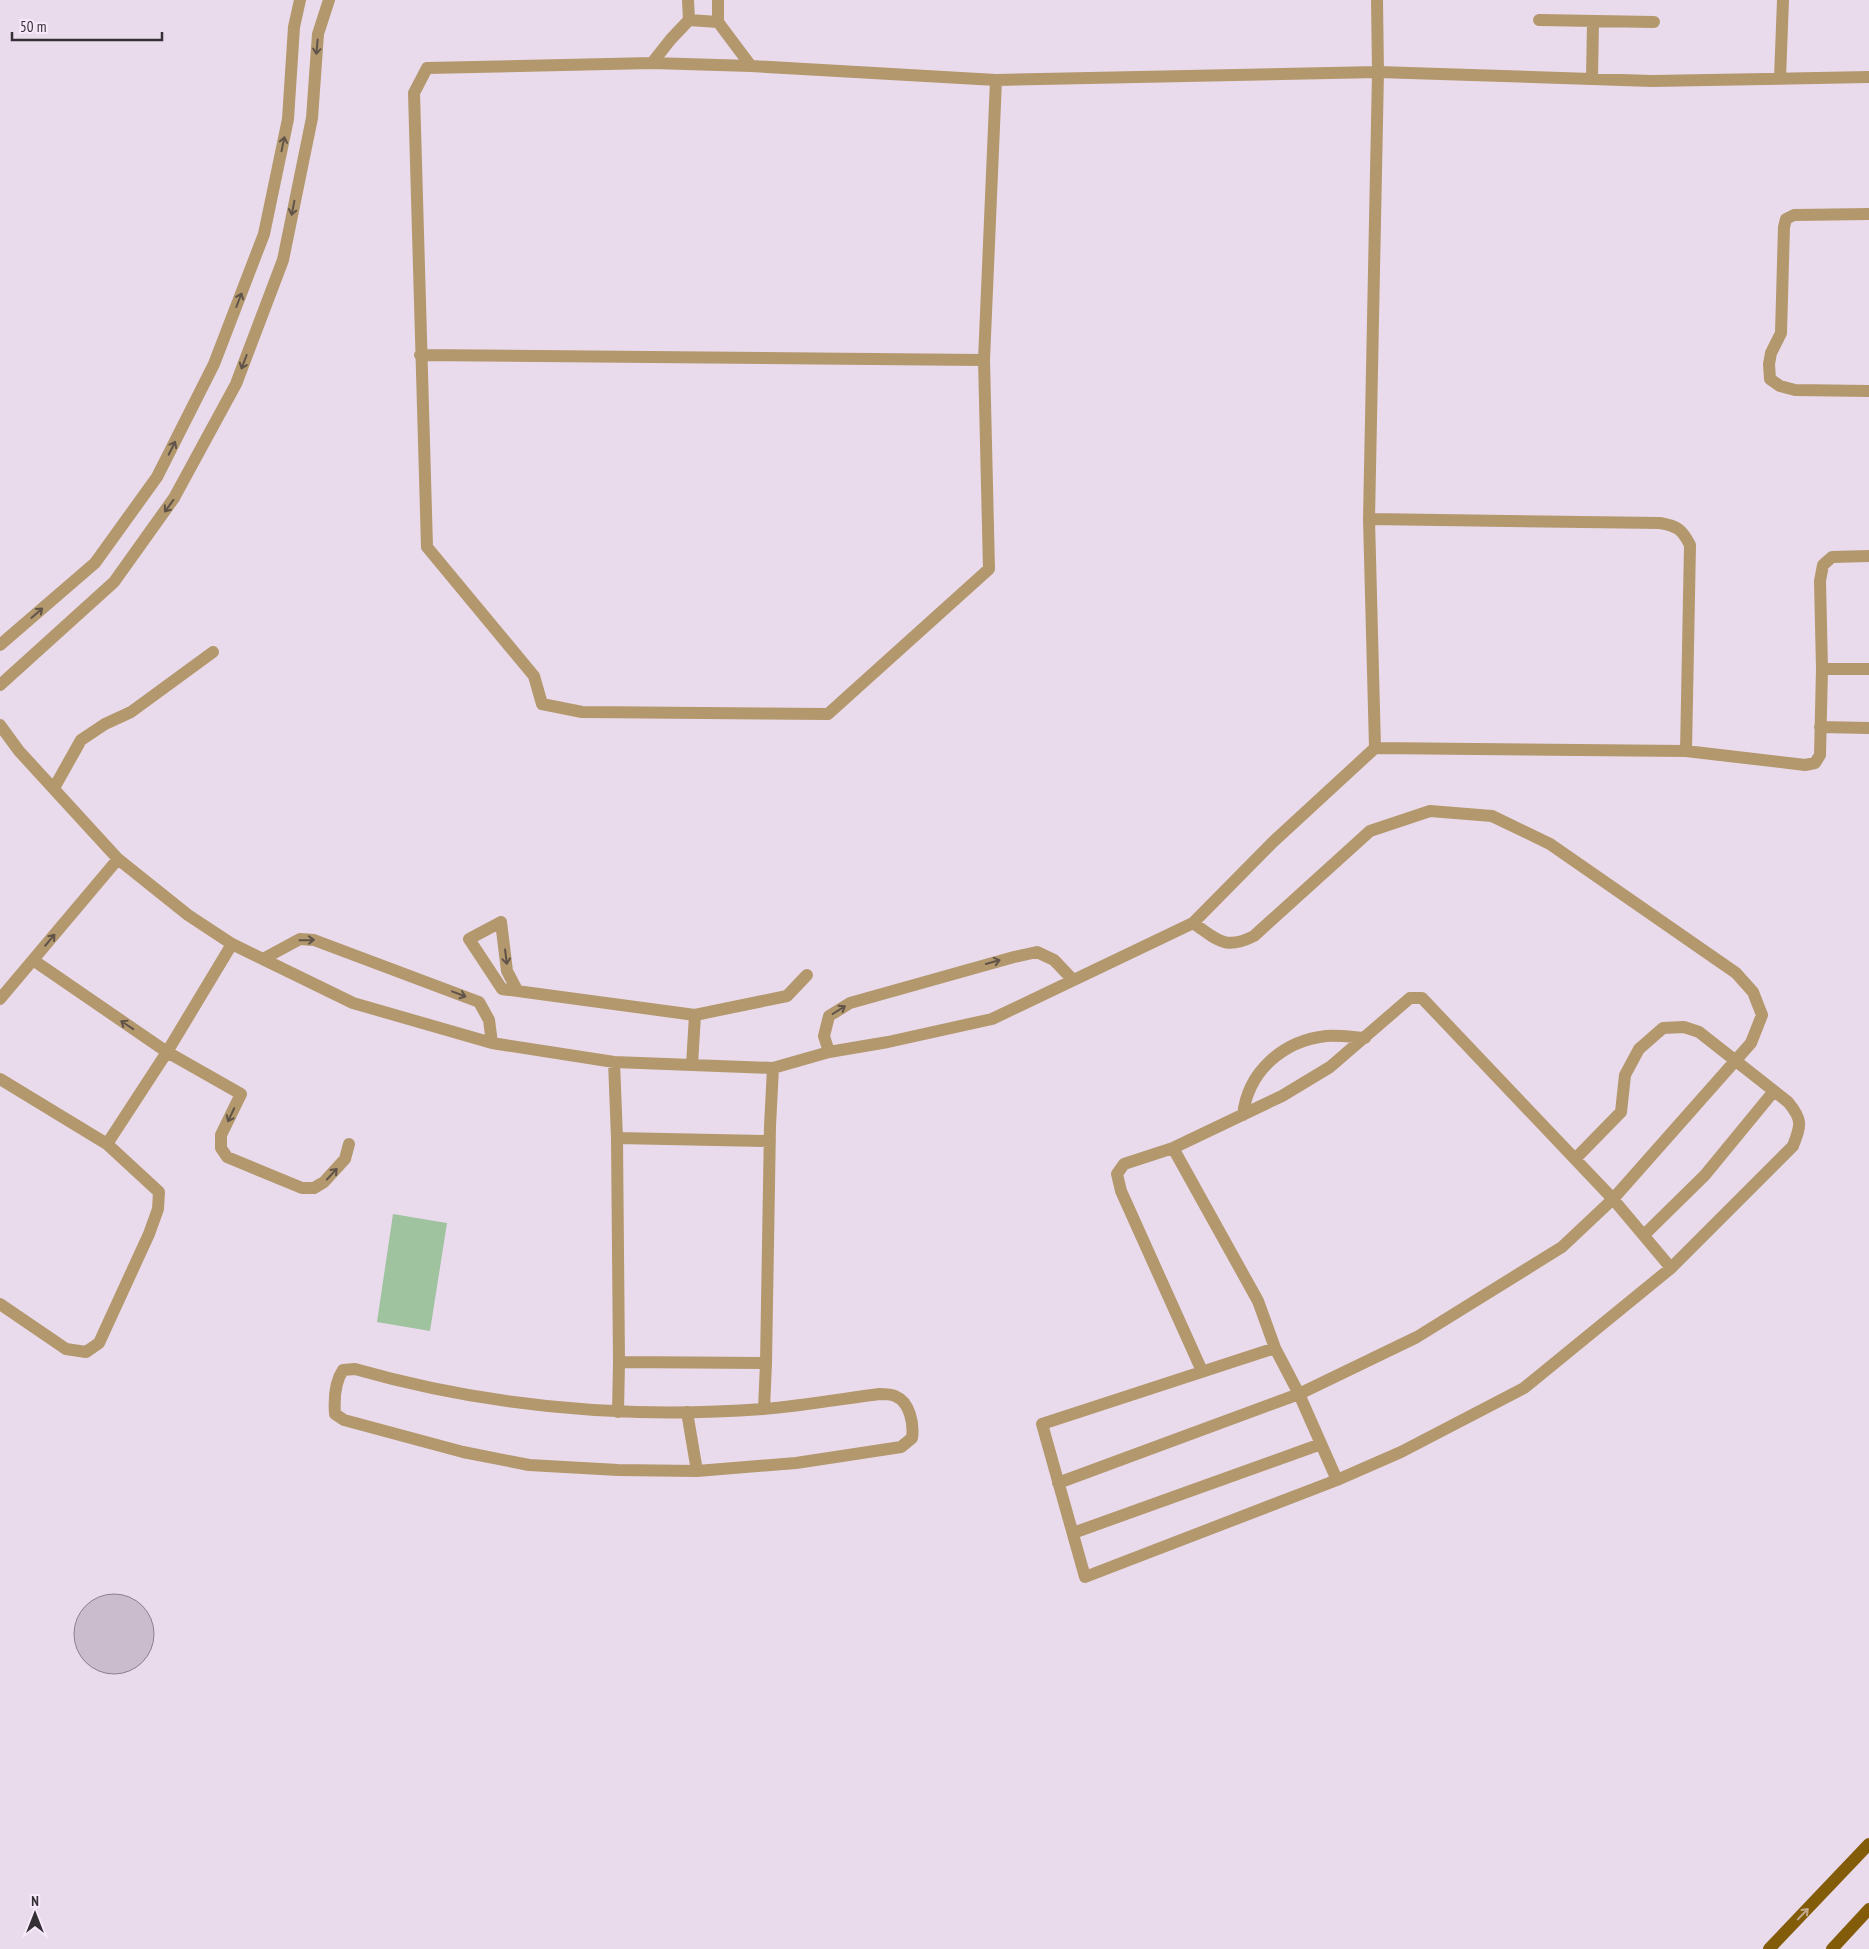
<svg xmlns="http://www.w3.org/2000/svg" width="1869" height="1949" font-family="'PT Sans Narrow',sans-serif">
	<rect width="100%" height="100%" fill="#eadbec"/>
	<path fill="#9fc29f" d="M393 1214 447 1223 430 1331 377 1322Z"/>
	<path fill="#cbbccd" stroke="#8b7e8e" d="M74 1634a40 40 0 1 1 80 0a40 40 0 1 1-80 0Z"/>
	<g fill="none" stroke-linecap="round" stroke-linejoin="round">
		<path stroke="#b3986d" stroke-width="12" d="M718 0V22L751 66
			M1377 0 1378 72 1652 81 1869 77
			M689 20 718 22
			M1539 20 1654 22
			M652 63 751 66 996 80 984 360 989 569 828 714 582 712 542 704 534 676 427 547 414 93 427 68Z
			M652 63 671 39 689 20 688 0
			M1780 78 1783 0
			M1592 79 1593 21
			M1869 214 1794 215 1786 219 1784 227 1781 333 1771 353 1769 364 1770 379 1780 386 1795 390 1869 391
			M420 355 984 360
			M1369 519 1660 523C1677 526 1682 529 1690 545L1686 751
			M0 645 95 563 157 477 214 364 264 234 288 119 294 27 300 0
			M1822 669 1820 581 1823 565 1832 557 1869 556
			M0 685 114 582 174 498 236 384 283 260 312 118 318 34 329 0
			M0 725 19 751 118 859 188 915 232 944 353 1003 492 1043 614 1062 773 1068 829 1052 888 1042 992 1019 1193 923 1273 842 1375 748 1369 519 1378 72 996 80
			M1820 727 1869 728
			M1375 748 1686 751 1805 765 1815 763 1820 755 1822 669H1869
			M54 788 81 740 105 724 131 712 213 652
			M263 959 300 939 314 940 479 1002 489 1020 492 1043
			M33 960 167 1052 241 1094 221 1135V1148L227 1157 302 1188H314L324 1182 345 1159 349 1144
			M517 990 507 971 501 922 469 939 502 989 695 1015
			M0 999 118 859
			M829 1052 824 1036 829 1016 850 1003 1014 957 1037 952 1054 960 1073 980
			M614 1062 617 1138 619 1362 766 1363 770 1126 773 1068
			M692 1065 695 1015 787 996 807 975
			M0 1079 107 1144 159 1192 158 1209 149 1234 99 1343 86 1352 66 1349 0 1304
			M1243 1115C1248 1071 1283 1041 1326 1036 1339 1035 1352 1037 1365 1038
			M617 1138 770 1141
			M107 1144 167 1052 232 944
			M1173 1148 1258 1301 1275 1348 1299 1394 1337 1480 1401 1452 1524 1388 1671 1268 1793 1146C1801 1125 1803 1120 1788 1102L1699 1032 1684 1027 1663 1028 1639 1049 1625 1075 1621 1112 1575 1159
			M1644 1235 1705 1175 1774 1091
			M1275 1348 1042 1424 1085 1577 1337 1480
			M355 1369C488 1407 625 1419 763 1409 802 1406 841 1399 879 1394 884 1394 891 1394 895 1396 910 1402 914 1424 912 1438L901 1447 796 1463 697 1471 618 1470 529 1465 463 1452 344 1420 335 1414C334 1400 334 1383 343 1370Z
			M1202 1371 1121 1191 1117 1174 1124 1164 1173 1148 1282 1096 1330 1067 1410 998H1422L1613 1199 1671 1268
			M764 1409 766 1363
			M618 1412 619 1362
			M687 1412 697 1471
			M1058 1483 1299 1394 1417 1337 1562 1247 1613 1199 1751 1043 1762 1015 1753 992 1736 973 1550 844 1492 816 1430 811 1370 831 1254 936C1224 951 1217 939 1193 923
			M1073 1533 1321 1444"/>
		<path stroke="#835c09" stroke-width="12" d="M1769 1949 1869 1844
			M1832 1949 1869 1909"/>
	</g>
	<defs><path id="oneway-shaft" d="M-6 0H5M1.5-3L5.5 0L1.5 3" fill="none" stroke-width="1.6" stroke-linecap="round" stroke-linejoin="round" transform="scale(1.25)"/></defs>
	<g stroke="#605349">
		<use href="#oneway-shaft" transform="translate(317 47) rotate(95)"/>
		<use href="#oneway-shaft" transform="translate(283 144) rotate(-78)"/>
		<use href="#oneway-shaft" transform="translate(293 208) rotate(101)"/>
		<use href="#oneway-shaft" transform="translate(239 300) rotate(-69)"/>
		<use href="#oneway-shaft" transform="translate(244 362) rotate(111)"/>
		<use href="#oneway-shaft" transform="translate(172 448) rotate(-63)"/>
		<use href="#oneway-shaft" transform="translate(169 506) rotate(126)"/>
		<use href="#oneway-shaft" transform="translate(37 613) rotate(-41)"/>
		<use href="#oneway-shaft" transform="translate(50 940) rotate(-50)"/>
		<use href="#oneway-shaft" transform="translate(307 940) rotate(-1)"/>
		<use href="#oneway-shaft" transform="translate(506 957) rotate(83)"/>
		<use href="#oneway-shaft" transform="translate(993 962) rotate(-16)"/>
		<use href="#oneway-shaft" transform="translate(459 994) rotate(21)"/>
		<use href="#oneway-shaft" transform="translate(839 1010) rotate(-32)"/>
		<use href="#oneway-shaft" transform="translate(127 1025) rotate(-146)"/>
		<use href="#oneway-shaft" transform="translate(231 1115) rotate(115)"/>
		<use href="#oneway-shaft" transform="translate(332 1174) rotate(-47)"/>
	</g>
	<use stroke="#c3a98e" href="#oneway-shaft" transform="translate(1803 1914) rotate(-46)"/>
	<g transform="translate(35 1914)" stroke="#f7e8fa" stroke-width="4" paint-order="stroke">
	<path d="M0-4L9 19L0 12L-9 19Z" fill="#342e35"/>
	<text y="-8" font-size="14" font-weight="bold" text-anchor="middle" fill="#342e35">N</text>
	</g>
	<path d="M12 32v8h150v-8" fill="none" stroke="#342e35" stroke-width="2.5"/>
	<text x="20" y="32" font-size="15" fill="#342e35" stroke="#f7e8fa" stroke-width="4" paint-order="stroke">50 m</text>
</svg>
